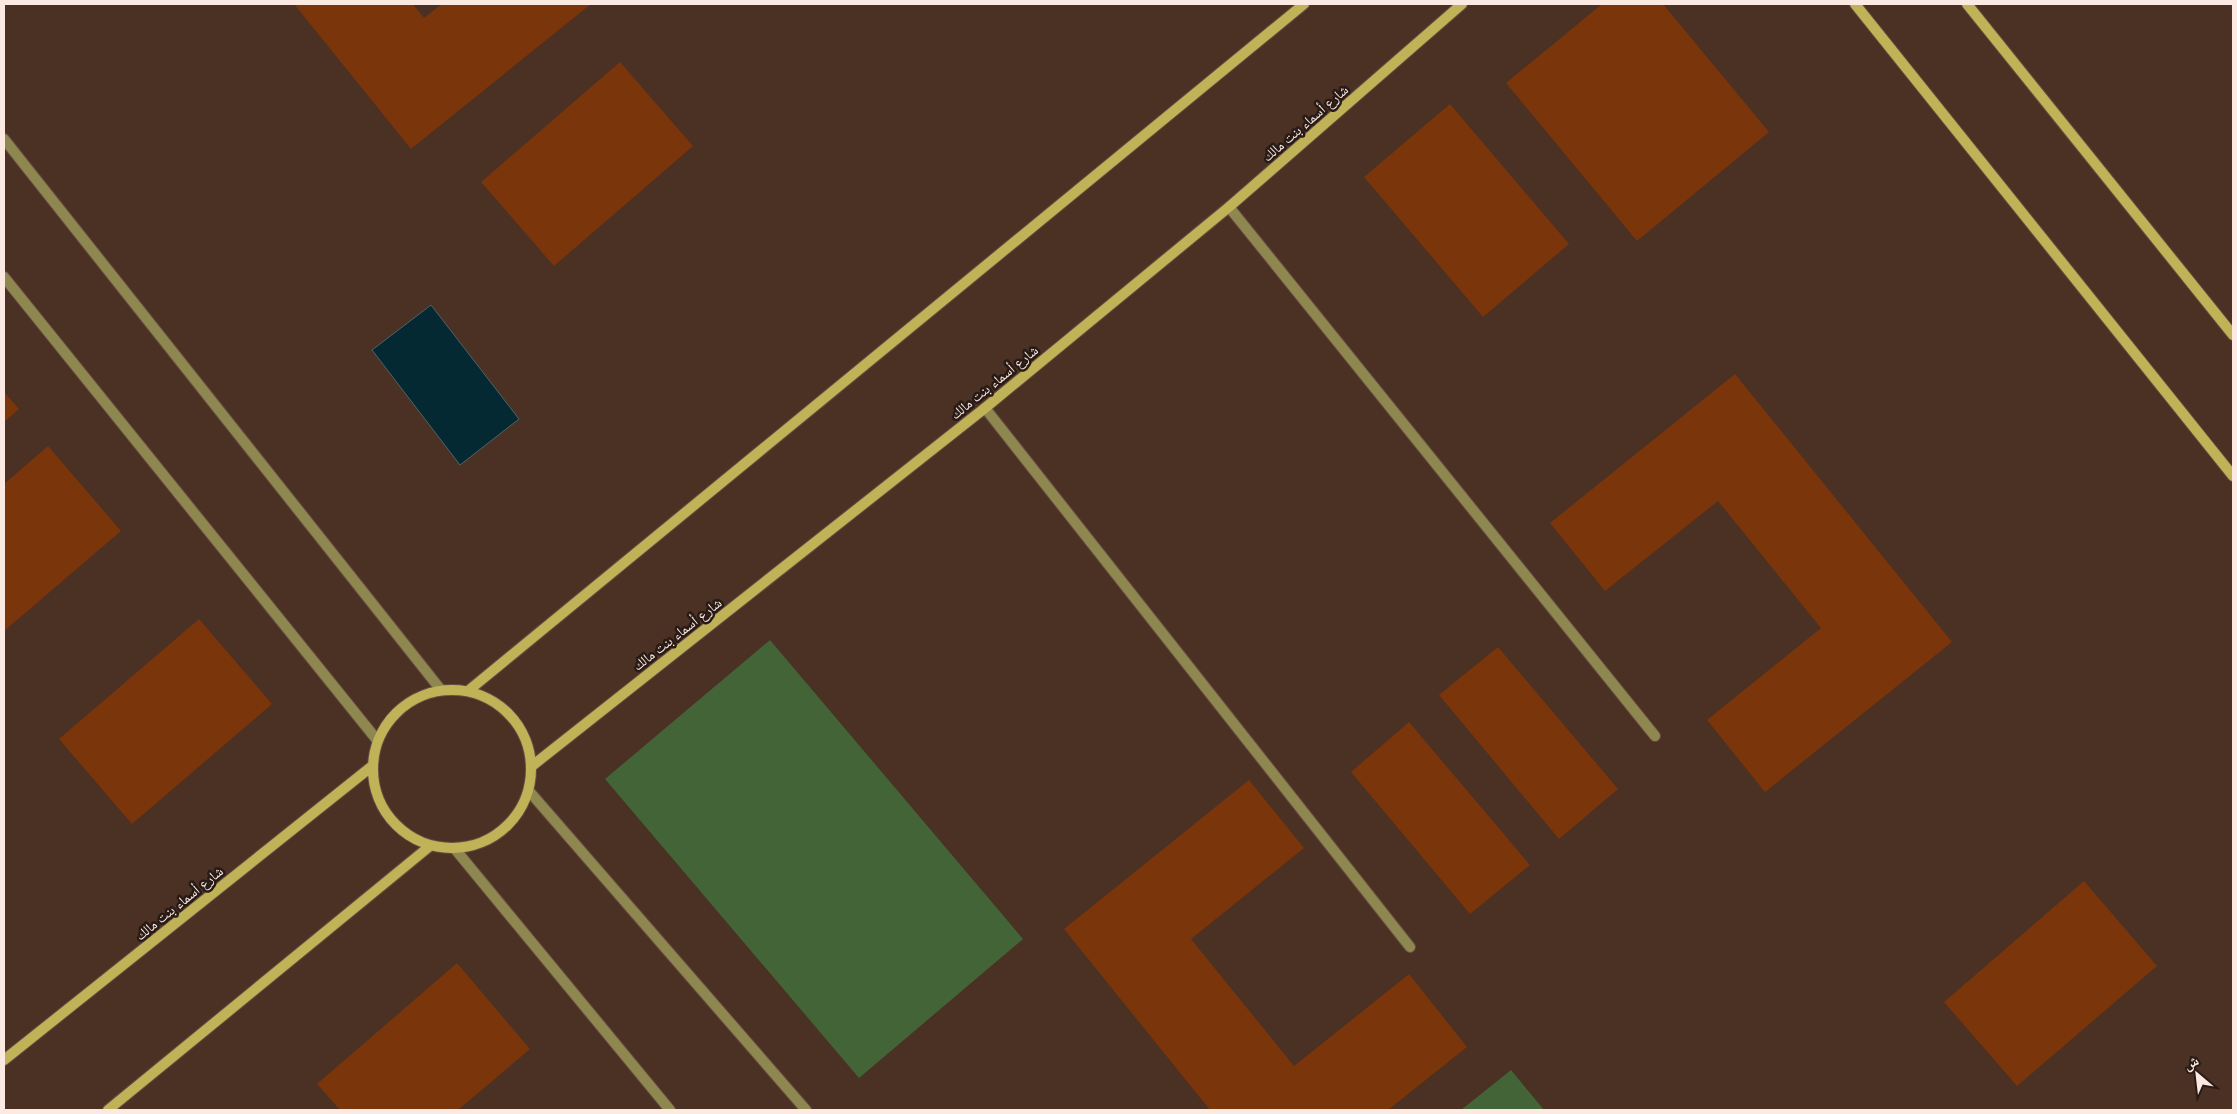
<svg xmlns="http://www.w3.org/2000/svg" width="2237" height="1114" font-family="Mulish,'Noto Naskh Arabic',sans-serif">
	<rect width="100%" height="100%" fill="#4b3024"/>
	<path fill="#436437" d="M770 640 1023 939 859 1078 605 779Z
		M1511 1070 1544 1110H1461Z"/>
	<path fill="#052933" stroke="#4f6368" d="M431 305 519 419 460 465 372 350Z"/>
	<path fill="#7a350b" d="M294 4H413L424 18 442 4H591L411 149Z
		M1602 4H1663L1769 132 1637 241 1506 83Z
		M620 62 693 146 554 266 481 182Z
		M1450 104 1569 244 1483 317 1364 177Z
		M1735 374 1952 642 1765 792 1707 720 1821 628 1718 501 1605 591 1550 523Z
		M4 392 19 409 4 422Z
		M48 446 121 531 4 631V484Z
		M199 619 272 704 132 824 59 739Z
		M1498 647 1618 789 1559 839 1439 695Z
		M1409 722 1530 865 1470 914 1351 772Z
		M1249 780 1304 848 1191 939 1294 1066 1409 974 1467 1047 1388 1110H1210L1064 929Z
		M2084 881 2157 966 2017 1086 1944 1002Z
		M457 963 530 1049 458 1110H340L317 1084Z"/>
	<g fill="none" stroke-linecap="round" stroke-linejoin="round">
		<g stroke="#674e42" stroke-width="12">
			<path id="lane" d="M1229 207 1655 736
				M985 408 1410 947"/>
		</g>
		<g stroke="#674e42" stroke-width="12">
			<path id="street" d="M4 139 441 690
				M4 277 377 740
				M529 791 806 1110
				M455 849 670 1110"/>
		</g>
		<g stroke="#674e42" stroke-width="12">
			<path id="secondary" d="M1855 4 2233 476
				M1967 4 2233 335
				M373 769a79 79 0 1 1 158 0a79 79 0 1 1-158 0Z
				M468 691 1304 4
				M532 766 985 408 1229 207 1462 4
				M4 1060 371 767
				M108 1110 430 846"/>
		</g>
		<use href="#lane" stroke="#8f8750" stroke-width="10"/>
		<use href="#street" stroke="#8f8750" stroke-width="10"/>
		<use href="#secondary" stroke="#c0b357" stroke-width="10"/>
	</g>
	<g text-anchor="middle" stroke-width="5" stroke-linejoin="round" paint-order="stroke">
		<g font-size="14" fill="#fceae2" stroke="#281b16">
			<text transform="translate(1305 123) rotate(-41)" y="5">شارع أسماء بنت مالك</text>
			<text transform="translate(994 382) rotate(-39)" y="5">شارع أسماء بنت مالك</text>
			<text transform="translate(677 634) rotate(-38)" y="5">شارع أسماء بنت مالك</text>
			<text transform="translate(179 903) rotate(-39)" y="5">شارع أسماء بنت مالك</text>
		</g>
	</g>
	<rect width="2237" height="1114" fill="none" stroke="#fceae2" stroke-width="10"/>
	<g transform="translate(2197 1074) rotate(332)" stroke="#281b16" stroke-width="4" paint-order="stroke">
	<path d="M0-4L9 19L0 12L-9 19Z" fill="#fceae2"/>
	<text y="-8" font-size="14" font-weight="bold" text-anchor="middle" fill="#fceae2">ش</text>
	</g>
</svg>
